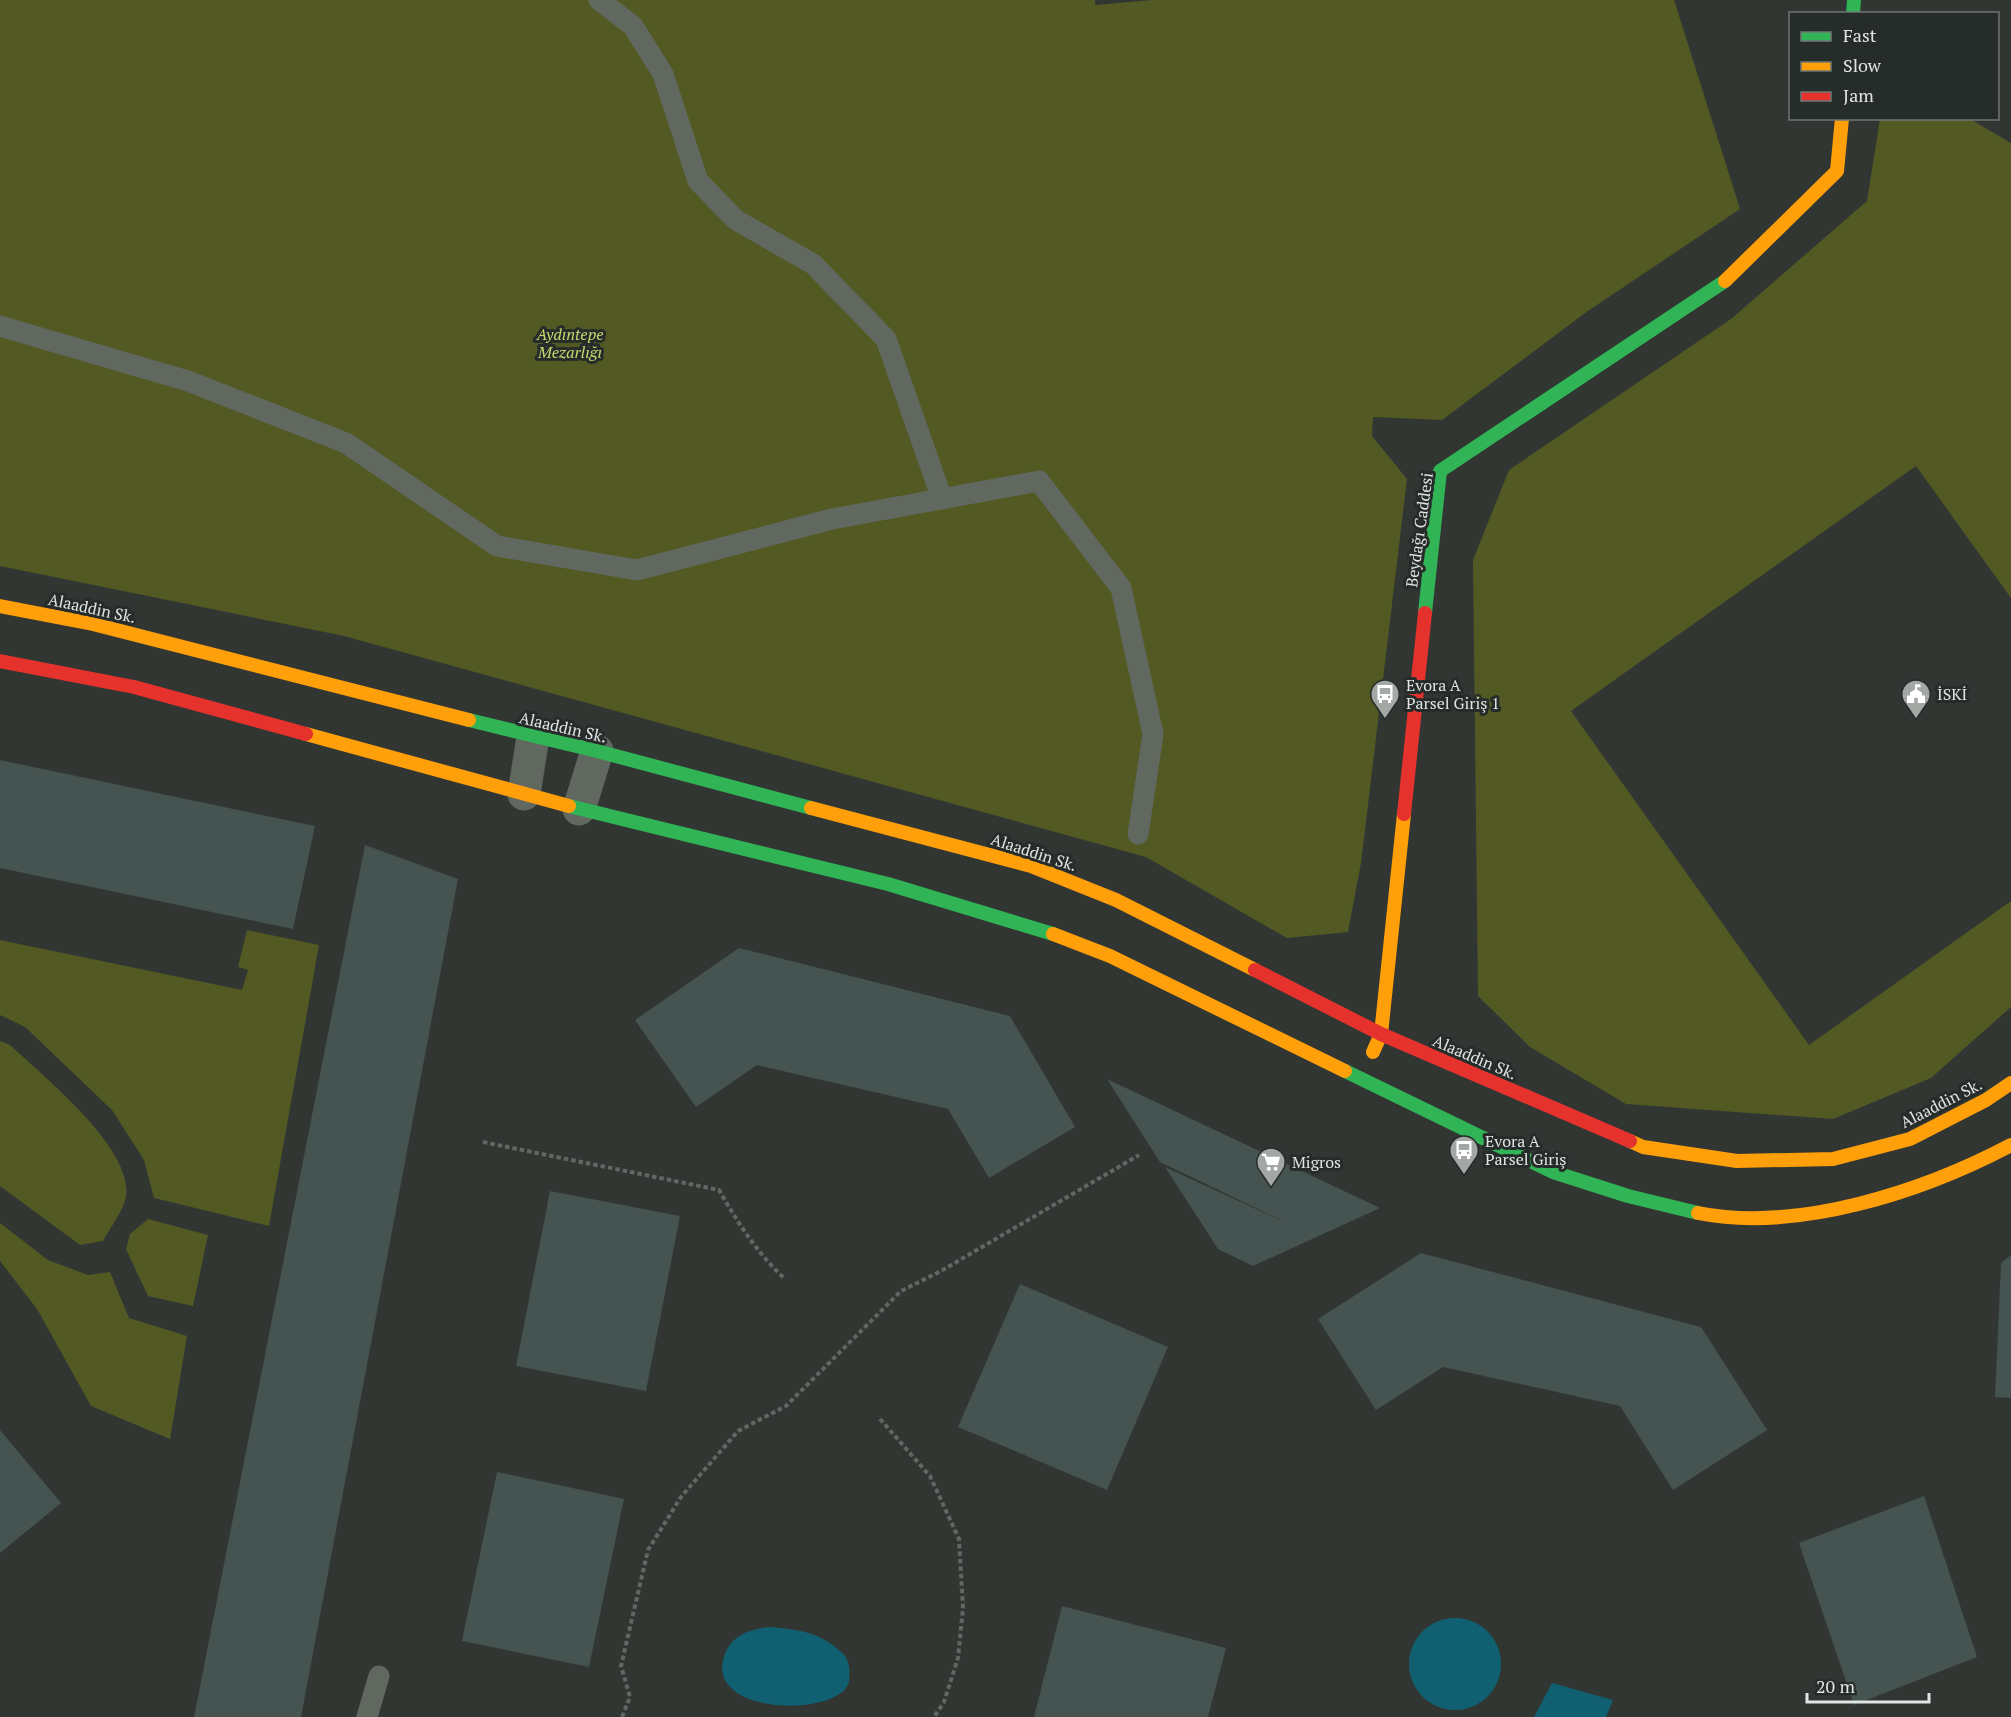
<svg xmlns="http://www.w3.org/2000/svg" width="2011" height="1717" font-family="'PT Serif',serif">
	<rect width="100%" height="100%" fill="#313633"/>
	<path fill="#525923" d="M0 0H1095V5L1152 0H1674L1740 209 1585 313 1442 420 1373 417 1372 436 1407 479 1361 863 1348 932 1287 938 1146 857 344 636 0 566Z
		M1880 119H1970L2011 143V598L1916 466 1571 711 1809 1045 2011 901V1007L1931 1078 1833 1119 1626 1104 1530 1047 1478 996 1473 560 1509 470 1731 319 1867 201Z
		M247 930 319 945 269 1226 154 1198 144 1160 112 1110 25 1027 0 1015V940L242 990 248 970 238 967Z
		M0 1041 10 1045C43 1076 133 1148 126 1196 124 1210 110 1228 103 1241L80 1245 0 1186Z
		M148 1219 208 1235 193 1306 148 1296 126 1249 130 1234Z
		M0 1223 48 1260 88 1275 110 1272 129 1318 187 1336 170 1439 91 1406 37 1309 0 1261Z"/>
	<path fill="#106072" d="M1409 1664a46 46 0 1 1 92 0a46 46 0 1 1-92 0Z
		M769 1627C798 1629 824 1633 844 1655 850 1662 850 1672 849 1681 843 1717 705 1717 724 1657 731 1635 748 1630 769 1627Z
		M1552 1683 1613 1700 1606 1717H1534Z"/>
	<path fill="#455351" d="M0 760 315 826 293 929 0 868Z
		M365 845 458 879 301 1717H194Z
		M739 948 1010 1016 1075 1127 989 1178 948 1109 757 1065 696 1107 635 1020Z
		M1107 1079 1380 1208 1253 1266 1218 1249 1165 1167 1289 1224 1160 1162Z
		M550 1191 680 1216 646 1391 516 1366Z
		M1421 1253 1701 1327 1767 1430 1673 1490 1620 1406 1443 1367 1376 1410 1318 1319Z
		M2011 1255V1398L1995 1397 2001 1263Z
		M1020 1284 1168 1347 1107 1490 958 1427Z
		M0 1430 61 1503 0 1553Z
		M497 1472 624 1499 589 1667 462 1641Z
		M1924 1496 1977 1657 1854 1705 1799 1543Z
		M1062 1606 1226 1648 1208 1717H1034Z"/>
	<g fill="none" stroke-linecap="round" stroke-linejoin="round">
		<path stroke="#616762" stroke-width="4" stroke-dasharray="4.5 3" stroke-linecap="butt" d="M483 1142 719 1190C738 1223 757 1253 785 1279
			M880 1419 930 1476 959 1539 963 1608 958 1658 944 1702 934 1717
			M622 1717 630 1697 621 1666 648 1550 681 1497 738 1431 786 1406 901 1291 941 1271 1139 1155"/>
		<path stroke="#616860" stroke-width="21" d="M599 0 633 26 663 74 698 181 736 220 813 264 886 339 942 499
			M0 326 188 381 346 443 497 546 637 570 832 519 1039 481 1121 588 1153 734 1138 834
			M367 1717 379 1676"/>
		<path stroke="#616860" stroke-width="33" d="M524 794 533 737
			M579 809 597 751"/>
		<path stroke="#30b455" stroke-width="14" d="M1853 14 1854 0
			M1425 613 1440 471 1725 281
			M469 720 597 751 811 808
			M569 806 888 884 1053 934
			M1345 1071 1553 1172 1628 1196 1698 1213"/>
		<path stroke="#ff9f0a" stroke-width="14" d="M1725 281 1837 171 1842 118
			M0 606 93 624 469 720
			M306 734 569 806
			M811 808 1031 866 1116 900 1255 970
			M1053 934 1110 956 1345 1071
			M1373 1052 1381 1034 1404 814
			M1630 1141 1643 1147 1737 1161 1833 1159 1910 1139 1986 1100 2011 1083
			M1698 1213C1798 1233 1924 1191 2011 1145"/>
		<path stroke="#e5322d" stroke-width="14" d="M0 661 134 687 306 734
			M1404 814 1425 613
			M1255 970 1381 1034 1630 1141"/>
	</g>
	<defs>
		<g id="bus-pin" transform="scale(1.5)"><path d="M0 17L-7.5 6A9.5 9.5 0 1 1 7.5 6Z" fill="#a3a8a5" stroke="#262c2a"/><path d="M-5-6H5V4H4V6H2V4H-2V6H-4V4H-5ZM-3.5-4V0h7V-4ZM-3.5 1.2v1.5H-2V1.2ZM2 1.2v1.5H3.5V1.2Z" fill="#fff"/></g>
		<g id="civic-pin" transform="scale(1.5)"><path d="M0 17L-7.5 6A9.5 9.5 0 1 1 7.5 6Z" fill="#a3a8a5" stroke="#262c2a"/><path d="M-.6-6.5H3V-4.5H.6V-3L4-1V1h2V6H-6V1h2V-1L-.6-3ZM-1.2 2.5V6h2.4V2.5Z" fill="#fff"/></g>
		<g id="supermarket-pin" transform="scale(1.5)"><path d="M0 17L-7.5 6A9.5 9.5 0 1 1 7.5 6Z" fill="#a3a8a5" stroke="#262c2a"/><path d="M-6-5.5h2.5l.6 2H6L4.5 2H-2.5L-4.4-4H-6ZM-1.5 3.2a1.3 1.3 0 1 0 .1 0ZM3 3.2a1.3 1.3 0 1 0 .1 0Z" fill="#fff"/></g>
	</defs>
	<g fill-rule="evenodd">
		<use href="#bus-pin" x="1385" y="694"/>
		<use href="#civic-pin" x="1916" y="694"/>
		<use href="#bus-pin" x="1464" y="1150"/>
		<use href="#supermarket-pin" x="1271" y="1162"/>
	</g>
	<g text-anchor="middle" stroke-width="6" stroke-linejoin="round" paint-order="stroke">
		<g font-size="16" font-style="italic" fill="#c9d66e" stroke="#262c2a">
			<text x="570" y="340">Aydıntepe<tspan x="570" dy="18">Mezarlığı</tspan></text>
		</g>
		<g font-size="16" fill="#e0e5e3" stroke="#262c2a">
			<text transform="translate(1419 530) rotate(-82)" y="6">Beydağı Caddesi</text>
			<text transform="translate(92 608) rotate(12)" y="6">Alaaddin Sk.</text>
			<text transform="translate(563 727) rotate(13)" y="6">Alaaddin Sk.</text>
			<text transform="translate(1034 852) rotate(18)" y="6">Alaaddin Sk.</text>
			<text transform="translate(1475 1057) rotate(23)" y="6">Alaaddin Sk.</text>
			<text transform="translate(1941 1103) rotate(-27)" y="6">Alaaddin Sk.</text>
		</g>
		<g font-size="16" fill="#e0e5e3" stroke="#262c2a" text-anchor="start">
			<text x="1406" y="691">Evora A<tspan x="1406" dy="18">Parsel Giriş 1</tspan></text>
			<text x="1937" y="700">İSKİ</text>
			<text x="1485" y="1147">Evora A<tspan x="1485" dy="18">Parsel Giriş</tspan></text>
			<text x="1292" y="1168">Migros</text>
		</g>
	</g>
	<rect x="1789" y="12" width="210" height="108" fill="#262c2a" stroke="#707674" stroke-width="1.5"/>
	<rect x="1801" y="32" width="30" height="9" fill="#30b455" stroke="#707674" stroke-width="1.5"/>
	<text x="1843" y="42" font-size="18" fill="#e0e5e3">Fast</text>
	<rect x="1801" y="62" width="30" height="9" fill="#ff9f0a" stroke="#707674" stroke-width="1.5"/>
	<text x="1843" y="72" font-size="18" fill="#e0e5e3">Slow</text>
	<rect x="1801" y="92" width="30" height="9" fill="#e5322d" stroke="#707674" stroke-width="1.5"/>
	<text x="1843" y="102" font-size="18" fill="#e0e5e3">Jam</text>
	<path d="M1807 1693v9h122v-9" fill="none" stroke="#e0e5e3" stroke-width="3"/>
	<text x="1816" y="1693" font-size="18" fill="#e0e5e3" stroke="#262c2a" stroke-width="4.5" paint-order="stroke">20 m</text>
</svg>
